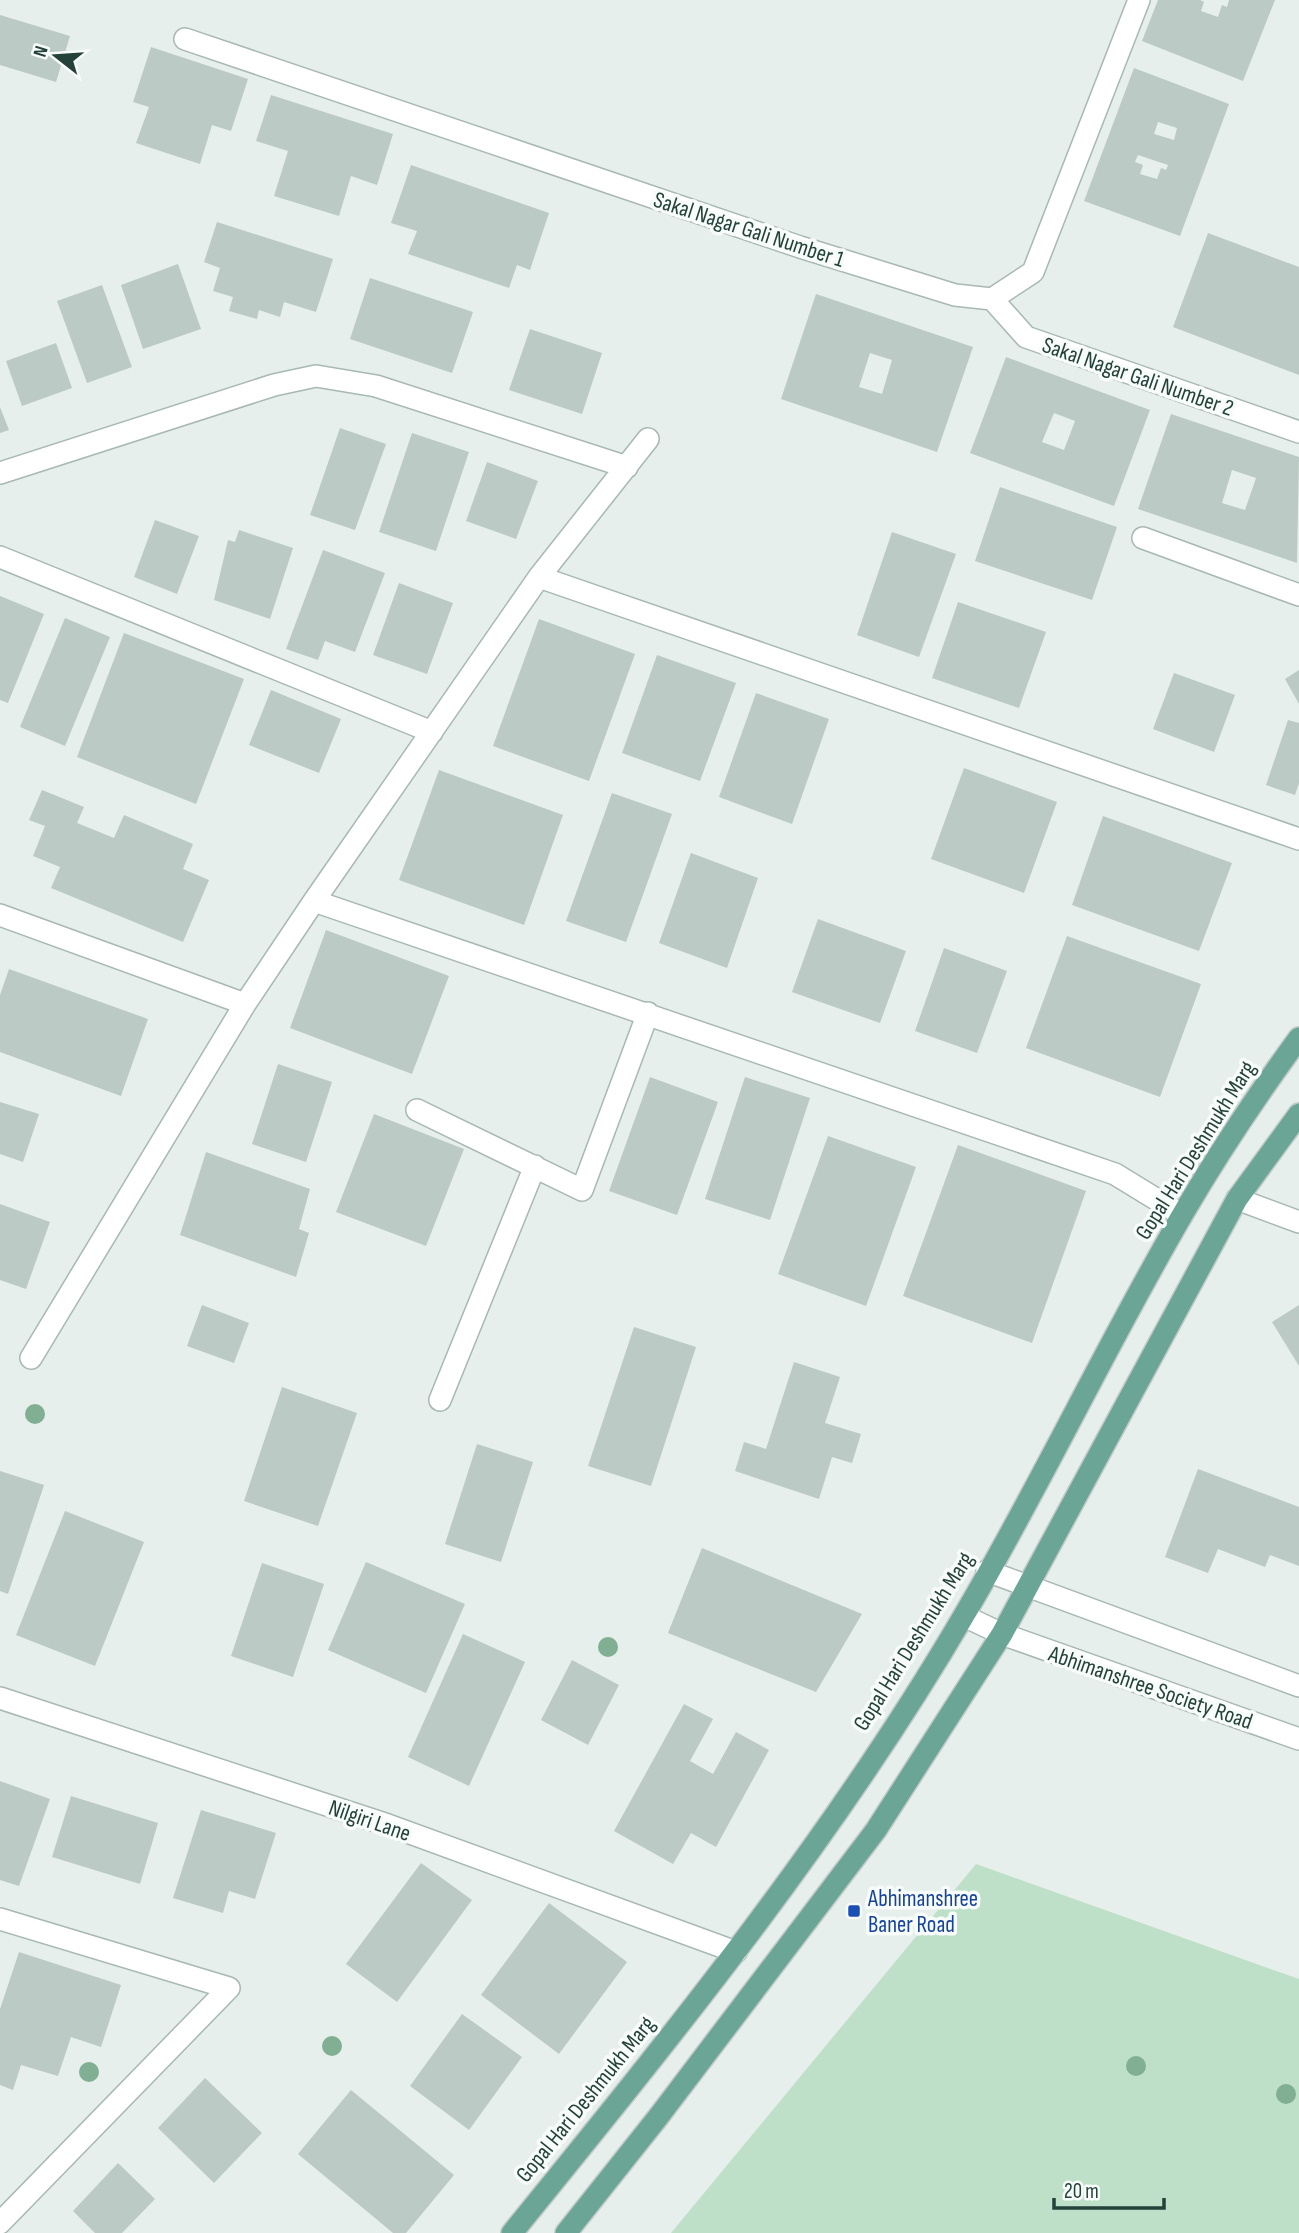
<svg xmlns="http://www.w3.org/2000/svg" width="1299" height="2233" font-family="'Sofia Sans Condensed',sans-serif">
	<rect width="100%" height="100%" fill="#e6efeb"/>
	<path fill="#bfe0c8" d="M976 1864 1299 1979V2233H671Z"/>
	<path fill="#bbcac4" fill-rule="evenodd" d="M1158 0H1200L1204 2 1201 11 1218 17 1222 5 1227 7 1229 0H1275L1243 81 1142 41Z
		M0 15 70 36 56 82 0 65Z
		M151 47 248 79 231 131 212 125 200 164 136 143 149 107 133 102Z
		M1134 68 1229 104 1180 236 1084 201ZM1158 122 1177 128 1174 140 1154 134ZM1138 155 1168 165 1166 170 1161 168 1157 179 1140 174 1143 165 1135 162Z
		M271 95 393 134 377 185 351 176 339 216 274 196 288 151 256 141Z
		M411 165 549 213 530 270 517 265 509 288 408 254 417 231 391 223Z
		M217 222 333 259 316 312 284 302 280 317 259 310 257 319 229 311 233 297 213 291 220 268 204 262Z
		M1208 233 1299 267V375L1173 327Z
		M178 264 201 329 143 349 121 285Z
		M370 278 473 312 452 373 350 339Z
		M102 285 132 367 87 383 57 301Z
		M816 294 973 347 937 452 781 399ZM870 353 892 360 882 394 859 387Z
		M530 329 602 353 582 414 509 390Z
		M56 343 72 388 22 406 6 361Z
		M1006 357 1150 410 1114 506 970 453ZM1054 413 1075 421 1064 450 1042 442Z
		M0 407 9 430 0 433Z
		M1171 414 1299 457 1297 563 1138 509ZM1232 470 1256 478 1245 510 1222 503Z
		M340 428 386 444 355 530 310 515Z
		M412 433 469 452 436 551 379 532Z
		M487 462 538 481 516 539 466 521Z
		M1000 487 1117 527 1092 600 975 561Z
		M155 520 199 536 177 594 134 577Z
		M239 530 293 548 270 619 214 600 228 540 235 542Z
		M892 532 956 554 919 657 857 635Z
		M323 550 385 573 355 652 325 641 318 660 286 649Z
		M399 583 453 603 427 674 373 655Z
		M0 596 44 614 8 703 0 700Z
		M958 602 1046 632 1019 708 932 678Z
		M65 618 110 637 65 746 20 727Z
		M539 619 635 654 589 781 493 746Z
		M124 633 244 679 196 804 77 757Z
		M657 655 736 683 700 781 622 753Z
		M1299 670V704L1285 679Z
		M1174 673 1235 695 1214 752 1153 729Z
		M271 690 341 719 319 773 249 745Z
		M756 693 829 719 792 824 719 797Z
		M1288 720 1299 723V783L1295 795 1266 785Z
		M964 768 1057 802 1024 893 931 859Z
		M439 770 563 815 524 925 399 880Z
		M42 790 84 807 77 823 114 838 124 815 193 844 183 869 209 880 183 942 51 888 60 867 33 856 45 826 29 820Z
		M612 793 672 814 626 942 566 921Z
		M1103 816 1232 863 1199 951 1072 905Z
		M691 853 758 878 727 968 659 943Z
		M818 919 906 951 880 1023 792 992Z
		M326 930 449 976 412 1074 290 1028Z
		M1067 936 1201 984 1160 1097 1026 1048Z
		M944 948 1007 971 977 1053 915 1031Z
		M9 969 148 1019 121 1096 0 1052V995Z
		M278 1064 332 1082 306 1162 252 1144Z
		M650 1077 718 1102 677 1215 609 1191Z
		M745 1077 810 1098 770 1220 705 1199Z
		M0 1102 39 1114 23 1162 0 1154Z
		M374 1114 464 1149 426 1246 336 1212Z
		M828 1136 916 1167 866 1306 778 1274Z
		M958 1145 1086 1191 1032 1343 903 1296Z
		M206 1152 310 1189 299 1229 309 1233 296 1277 180 1235Z
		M0 1204 50 1222 26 1289 0 1280Z
		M202 1305 249 1323 234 1363 187 1346Z
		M1299 1305V1366L1272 1322Z
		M634 1327 696 1347 651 1486 588 1466Z
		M794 1362 840 1377 825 1423 861 1434 852 1463 832 1457 819 1499 735 1471 744 1442 766 1449Z
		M282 1387 357 1413 318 1526 244 1501Z
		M477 1444 533 1462 501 1562 445 1544Z
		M1198 1469 1299 1507V1566L1270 1555 1265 1567 1218 1549 1208 1573 1165 1557Z
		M0 1471 44 1485 8 1594 0 1591Z
		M65 1511 144 1542 95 1666 16 1635Z
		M702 1548 862 1614 816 1692 668 1633Z
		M366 1562 465 1604 426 1693 328 1650Z
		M262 1563 324 1584 293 1677 231 1656Z
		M463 1634 525 1662 469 1786 408 1757Z
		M572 1660 619 1685 588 1745 541 1720Z
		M684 1704 713 1719 690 1761 713 1774 736 1732 769 1750 716 1847 691 1833 673 1864 614 1831Z
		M0 1781 50 1799 19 1886 0 1880Z
		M71 1796 158 1823 140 1884 52 1857Z
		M201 1810 276 1833 255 1899 229 1891 223 1913 173 1898Z
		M421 1863 472 1900 397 2002 346 1964Z
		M549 1903 627 1962 559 2054 481 1995Z
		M19 1952 121 1985 101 2047 71 2037 58 2076 21 2065 13 2090 0 2085V2009Z
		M462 2014 522 2057 469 2130 410 2086Z
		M205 2078 262 2133 214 2183 158 2128Z
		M351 2090 454 2175 406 2233H393L298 2154Z
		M118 2163 155 2199 122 2233H95L73 2211Z"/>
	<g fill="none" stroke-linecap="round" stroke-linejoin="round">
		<g stroke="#a8b8b2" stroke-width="24">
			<path id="minor" d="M185 39 800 247 955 295 992 299 1033 272 1139 0
				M992 299 1026 337 1299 432
				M0 473 274 385 316 376 376 386 627 467
				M1143 538 1299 595
				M0 557 432 732
				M539 577 1299 839
				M314 901 1115 1174 1182 1215
				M0 915 245 1004
				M417 1110 582 1190 648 1013
				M1237 1199 1299 1222
				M31 1358 245 1004 314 901 539 577 648 439
				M440 1400 535 1166
				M987 1571 1299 1686
				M964 1616 1002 1634 1299 1739
				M0 1698 388 1825 736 1952
				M0 1919 229 1988 0 2223"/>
		</g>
		<g stroke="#c2cac8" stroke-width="24">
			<path id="major" d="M512 2233C672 2036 834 1837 963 1617 1041 1485 1106 1345 1184 1212 1219 1152 1258 1094 1299 1038
				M566 2233 659 2116 876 1830 1002 1634 1237 1199 1299 1114"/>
		</g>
		<use href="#minor" stroke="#fff" stroke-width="21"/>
		<use href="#major" stroke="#6aa596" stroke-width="21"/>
	</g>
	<g fill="#80af93">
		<circle cx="35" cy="1414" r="10"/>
		<circle cx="608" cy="1647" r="10"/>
		<circle cx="332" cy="2046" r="10"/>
		<circle cx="1136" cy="2066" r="10"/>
		<circle cx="89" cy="2072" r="10"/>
		<circle cx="1286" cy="2094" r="10"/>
	</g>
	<rect fill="#1a4fb4" stroke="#f7fbf9" stroke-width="2.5" x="847" y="1904" width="14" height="14" rx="3.5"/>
	<g text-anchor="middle" stroke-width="7" stroke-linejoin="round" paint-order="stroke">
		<g font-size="23" fill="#24423a" stroke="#f7fbf9">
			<text transform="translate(749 229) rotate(18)" y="8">Sakal Nagar Gali Number 1</text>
			<text transform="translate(1138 376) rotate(19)" y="8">Sakal Nagar Gali Number 2</text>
			<text transform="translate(1195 1150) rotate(-58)" y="8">Gopal Hari Deshmukh Marg</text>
			<text transform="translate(913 1641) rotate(-58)" y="8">Gopal Hari Deshmukh Marg</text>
			<text transform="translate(1151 1687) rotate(19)" y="8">Abhimanshree Society Road</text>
			<text transform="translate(370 1820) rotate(19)" y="8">Nilgiri Lane</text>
			<text transform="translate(585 2099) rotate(-51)" y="8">Gopal Hari Deshmukh Marg</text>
		</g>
		<g font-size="23" fill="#164399" stroke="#f7fbf9" text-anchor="start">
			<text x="868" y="1906">Abhimanshree<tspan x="868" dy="26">Baner Road</tspan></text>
		</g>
	</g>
	<g transform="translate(56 56) rotate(287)" stroke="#f7fbf9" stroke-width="5" paint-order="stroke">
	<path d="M0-5L12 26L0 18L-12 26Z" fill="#24423a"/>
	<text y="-10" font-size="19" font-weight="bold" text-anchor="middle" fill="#24423a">N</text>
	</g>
	<path d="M1054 2198v10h110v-10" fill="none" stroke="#24423a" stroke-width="3.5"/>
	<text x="1064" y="2198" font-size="21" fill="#24423a" stroke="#f7fbf9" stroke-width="5" paint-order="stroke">20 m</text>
</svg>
